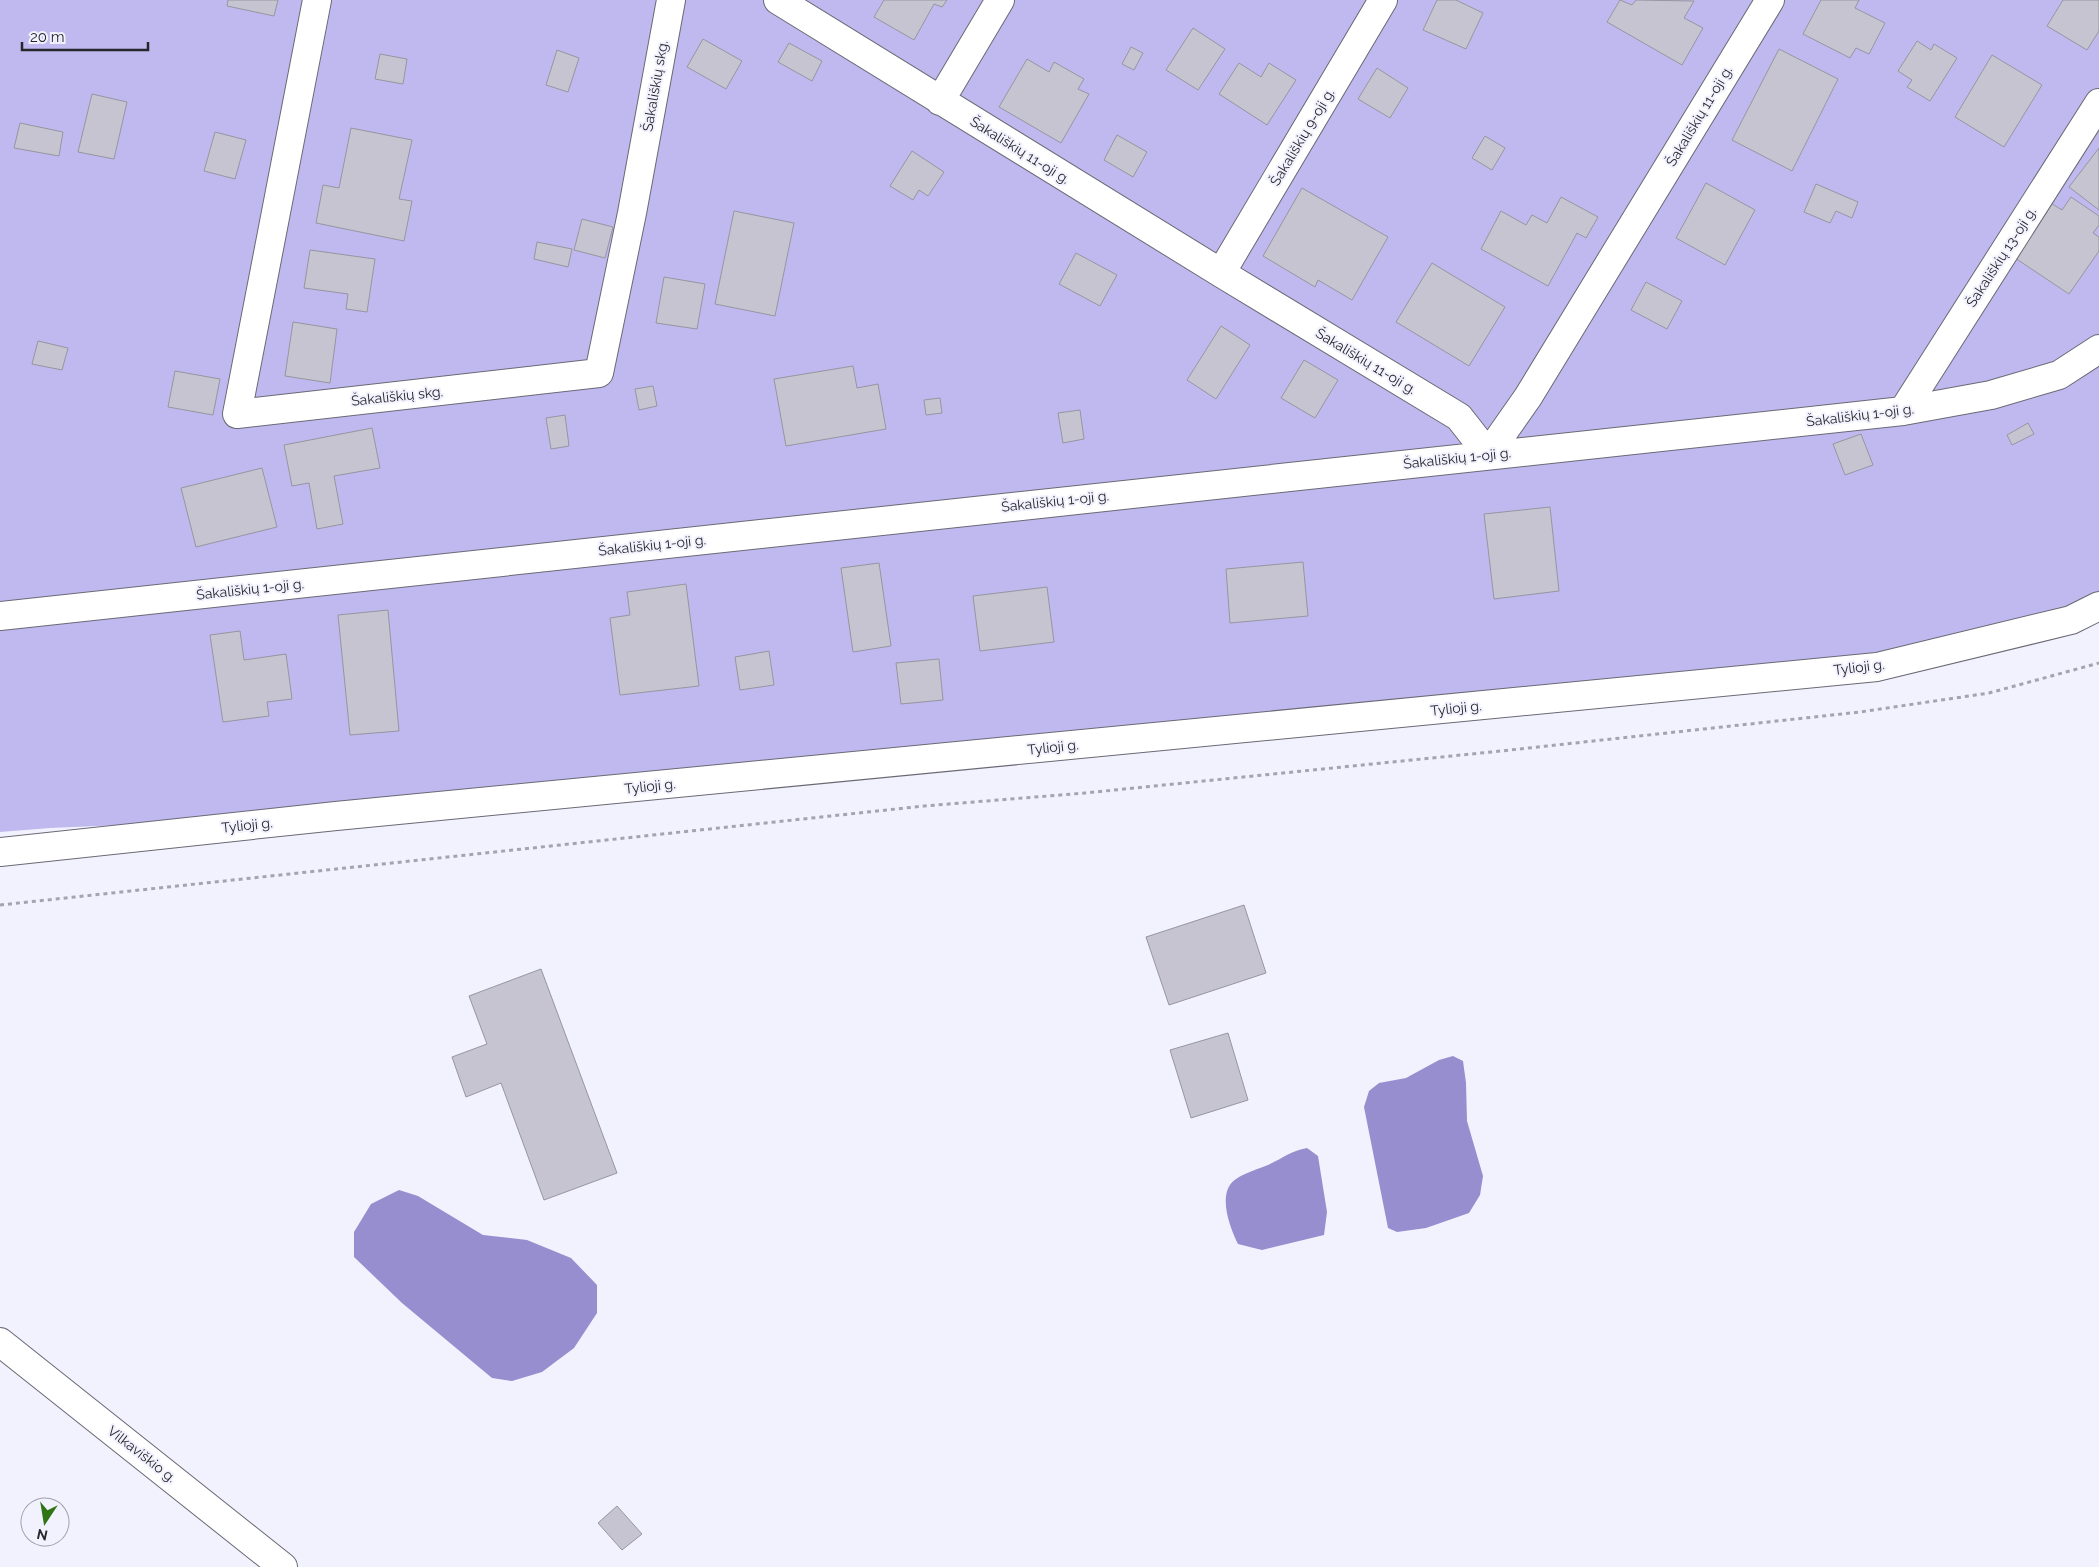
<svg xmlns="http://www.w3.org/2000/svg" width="2099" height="1567" font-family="Raleway,sans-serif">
	<rect width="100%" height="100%" fill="#f2f1fe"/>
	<path fill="#bfb9f0" d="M0 0H2099V606L1877 667 336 816 50 828 0 832Z"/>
	<path fill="#968ece" d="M1453 1056 1463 1061 1466 1083 1467 1121 1483 1176 1480 1195 1469 1213 1426 1228 1397 1232 1388 1228 1364 1107 1369 1091 1379 1083 1406 1078 1439 1060Z
		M1307 1148 1318 1156 1327 1212 1324 1235 1262 1250 1238 1244C1230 1228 1216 1192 1236 1179 1245 1173 1258 1169 1268 1165 1283 1158 1291 1151 1307 1148Z
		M399 1190 418 1196 483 1235 527 1240 571 1258 597 1285V1313L574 1348 542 1372 512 1381 492 1378 402 1303 354 1257V1232L371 1204Z"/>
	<path fill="#c5c4d0" stroke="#9695a0" d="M228 0H278L274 16 227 6Z
		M884 0H947L942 7 934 4 914 40 874 17Z
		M1437 0H1456L1483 13 1466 49 1423 30Z
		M1620 0 1632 5 1636 0 1694 1 1684 18 1703 28 1682 65 1607 22Z
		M1821 0H1859L1855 8 1885 23 1869 54 1856 48 1850 58 1803 34Z
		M2063 0H2099V31L2087 50 2047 26Z
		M1193 28 1225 49 1198 90 1166 70Z
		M703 39 742 61 726 89 687 67Z
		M1917 41 1931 50 1934 44 1957 58 1930 101 1907 87 1912 80 1898 71Z
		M789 43 822 61 812 81 778 62Z
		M1131 47 1143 53 1134 70 1122 64Z
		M1779 49 1838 79 1792 171 1732 140Z
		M557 50 579 58 568 92 546 85Z
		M380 54 407 59 403 84 375 79Z
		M1992 55 2042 85 2004 147 1955 117Z
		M1027 59 1049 72 1054 62 1084 79 1078 89 1089 94 1061 143 999 107Z
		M1239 63 1261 77 1269 63 1296 80 1267 125 1219 94Z
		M1377 68 1408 88 1390 118 1358 99Z
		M92 94 127 102 114 159 78 152Z
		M20 123 63 132 59 156 14 148Z
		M351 128 412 140 399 199 412 201 404 241 316 223 323 185 339 188Z
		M215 132 246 140 235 179 204 171Z
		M1117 135 1147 152 1133 177 1104 160Z
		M1485 136 1505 148 1492 170 1472 158Z
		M2099 148V210L2069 187Z
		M912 151 944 172 928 196 919 190 913 200 890 186Z
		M1706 183 1755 210 1725 265 1676 238Z
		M1816 184 1858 202 1852 218 1836 211 1830 223 1804 212Z
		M1302 188 1388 237 1352 300 1318 280 1315 287 1263 256Z
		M1561 197 1598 217 1586 238 1577 233 1548 286 1481 249 1501 211 1526 225 1532 215 1547 223Z
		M2071 197 2099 216V225L2093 233 2099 237V251L2069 294 2012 256 2049 202 2062 210Z
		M734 211 794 223 775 316 715 304Z
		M582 219 613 227 605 258 574 250Z
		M537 242 572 249 568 267 534 259Z
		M310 250 375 259 367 312 346 309 348 294 304 288Z
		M1076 253 1117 275 1100 306 1059 284Z
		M1432 263 1505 307 1469 366 1396 322Z
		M664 277 705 284 697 329 656 323Z
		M1646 282 1682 301 1667 329 1631 310Z
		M293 322 337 329 330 383 285 376Z
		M1221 326 1250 345 1216 399 1187 380Z
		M38 341 68 348 62 370 32 364Z
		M1304 360 1338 380 1315 418 1281 398Z
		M853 366 857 388 878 384 886 429 786 446 774 379Z
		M175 371 220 379 213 415 168 407Z
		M653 386 657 406 639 410 635 389Z
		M940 398 942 413 926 415 924 400Z
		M1080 410 1084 439 1063 443 1058 413Z
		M565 415 569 446 551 449 546 418Z
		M2028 423 2034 434 2012 445 2007 435Z
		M372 428 380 468 334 476 343 524 317 529 309 483 292 486 284 445Z
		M1861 434 1873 465 1845 475 1833 444Z
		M262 468 277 527 196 547 181 488Z
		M1550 507 1559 591 1494 599 1484 514Z
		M1303 562 1308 616 1230 623 1226 569Z
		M879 563 891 646 853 652 841 568Z
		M686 584 699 686 620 695 610 618 630 615 627 592Z
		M1047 587 1054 642 980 651 973 596Z
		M388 610 399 731 350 735 338 615Z
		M240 631 244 660 286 654 292 699 267 702 269 716 223 722 210 635Z
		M769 651 774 685 740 690 735 657Z
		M939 659 943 700 901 704 896 663Z
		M1244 905 1266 973 1169 1005 1146 937Z
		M541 969 617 1173 544 1200 501 1083 466 1097 452 1057 487 1044 469 996Z
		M1228 1033 1248 1100 1191 1118 1170 1050Z
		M617 1506 642 1534 622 1550 598 1523Z"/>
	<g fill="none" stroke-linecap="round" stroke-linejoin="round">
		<g stroke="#6a6974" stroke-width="30">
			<path id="minor" d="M317 0 237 414 599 373 632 213 671 0
				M778 0 1221 273 1459 417 1488 454 1528 397 1770 0
				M940 101 1000 0
				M1221 273 1383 0
				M1903 411 2099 103
				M0 616 1903 411 1991 395 2059 375 2099 349
				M0 852 336 816 1877 667 2071 620 2099 606"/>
		</g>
		<g stroke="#6a6974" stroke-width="30">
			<path id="trunk" d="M0 1342 283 1567"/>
		</g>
		<path stroke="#a5a4ae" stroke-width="3" stroke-dasharray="4 4" stroke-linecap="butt" d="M0 905 924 806 1085 793 1501 751 1860 712 1989 693 2099 663"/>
		<use href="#minor" stroke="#fff" stroke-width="28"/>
		<use href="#trunk" stroke="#fff" stroke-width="28"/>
	</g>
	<g text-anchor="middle" stroke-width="4" stroke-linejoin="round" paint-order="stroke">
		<g font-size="14" fill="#27272b" stroke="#f2f1fe">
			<text transform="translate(655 86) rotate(-80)" y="5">Šakališkių skg.</text>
			<text transform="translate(1699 116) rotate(-59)" y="5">Šakališkių 11-oji g.</text>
			<text transform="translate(1302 137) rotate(-59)" y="5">Šakališkių 9-oji g.</text>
			<text transform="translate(1020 150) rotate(32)" y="5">Šakališkių 11-oji g.</text>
			<text transform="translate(2001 257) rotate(-57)" y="5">Šakališkių 13-oji g.</text>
			<text transform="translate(1366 361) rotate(31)" y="5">Šakališkių 11-oji g.</text>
			<text transform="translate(397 396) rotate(-6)" y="5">Šakališkių skg.</text>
			<text transform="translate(1860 415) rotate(-7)" y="5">Šakališkių 1-oji g.</text>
			<text transform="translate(1457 458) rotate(-6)" y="5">Šakališkių 1-oji g.</text>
			<text transform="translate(1055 501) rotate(-6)" y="5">Šakališkių 1-oji g.</text>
			<text transform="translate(652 545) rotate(-6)" y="5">Šakališkių 1-oji g.</text>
			<text transform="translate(250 589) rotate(-6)" y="5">Šakališkių 1-oji g.</text>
			<text transform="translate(1859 667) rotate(-7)" y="5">Tylioji g.</text>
			<text transform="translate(1456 708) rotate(-6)" y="5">Tylioji g.</text>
			<text transform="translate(1053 747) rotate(-6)" y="5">Tylioji g.</text>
			<text transform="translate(650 786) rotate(-6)" y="5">Tylioji g.</text>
			<text transform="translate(247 825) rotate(-6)" y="5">Tylioji g.</text>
			<text transform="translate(142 1454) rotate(38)" y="5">Vilkaviškio g.</text>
		</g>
	</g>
	<g transform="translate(45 1522) rotate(192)"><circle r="24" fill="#f2f1fe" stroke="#a1a0aa"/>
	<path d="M0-4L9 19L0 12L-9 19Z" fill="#2f7415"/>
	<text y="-8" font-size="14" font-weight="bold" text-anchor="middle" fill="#27272b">N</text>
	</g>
	<path d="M22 42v8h126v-8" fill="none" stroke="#27272b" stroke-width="2.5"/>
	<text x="30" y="42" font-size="15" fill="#27272b" stroke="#f2f1fe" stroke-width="4" paint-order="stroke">20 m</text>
</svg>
